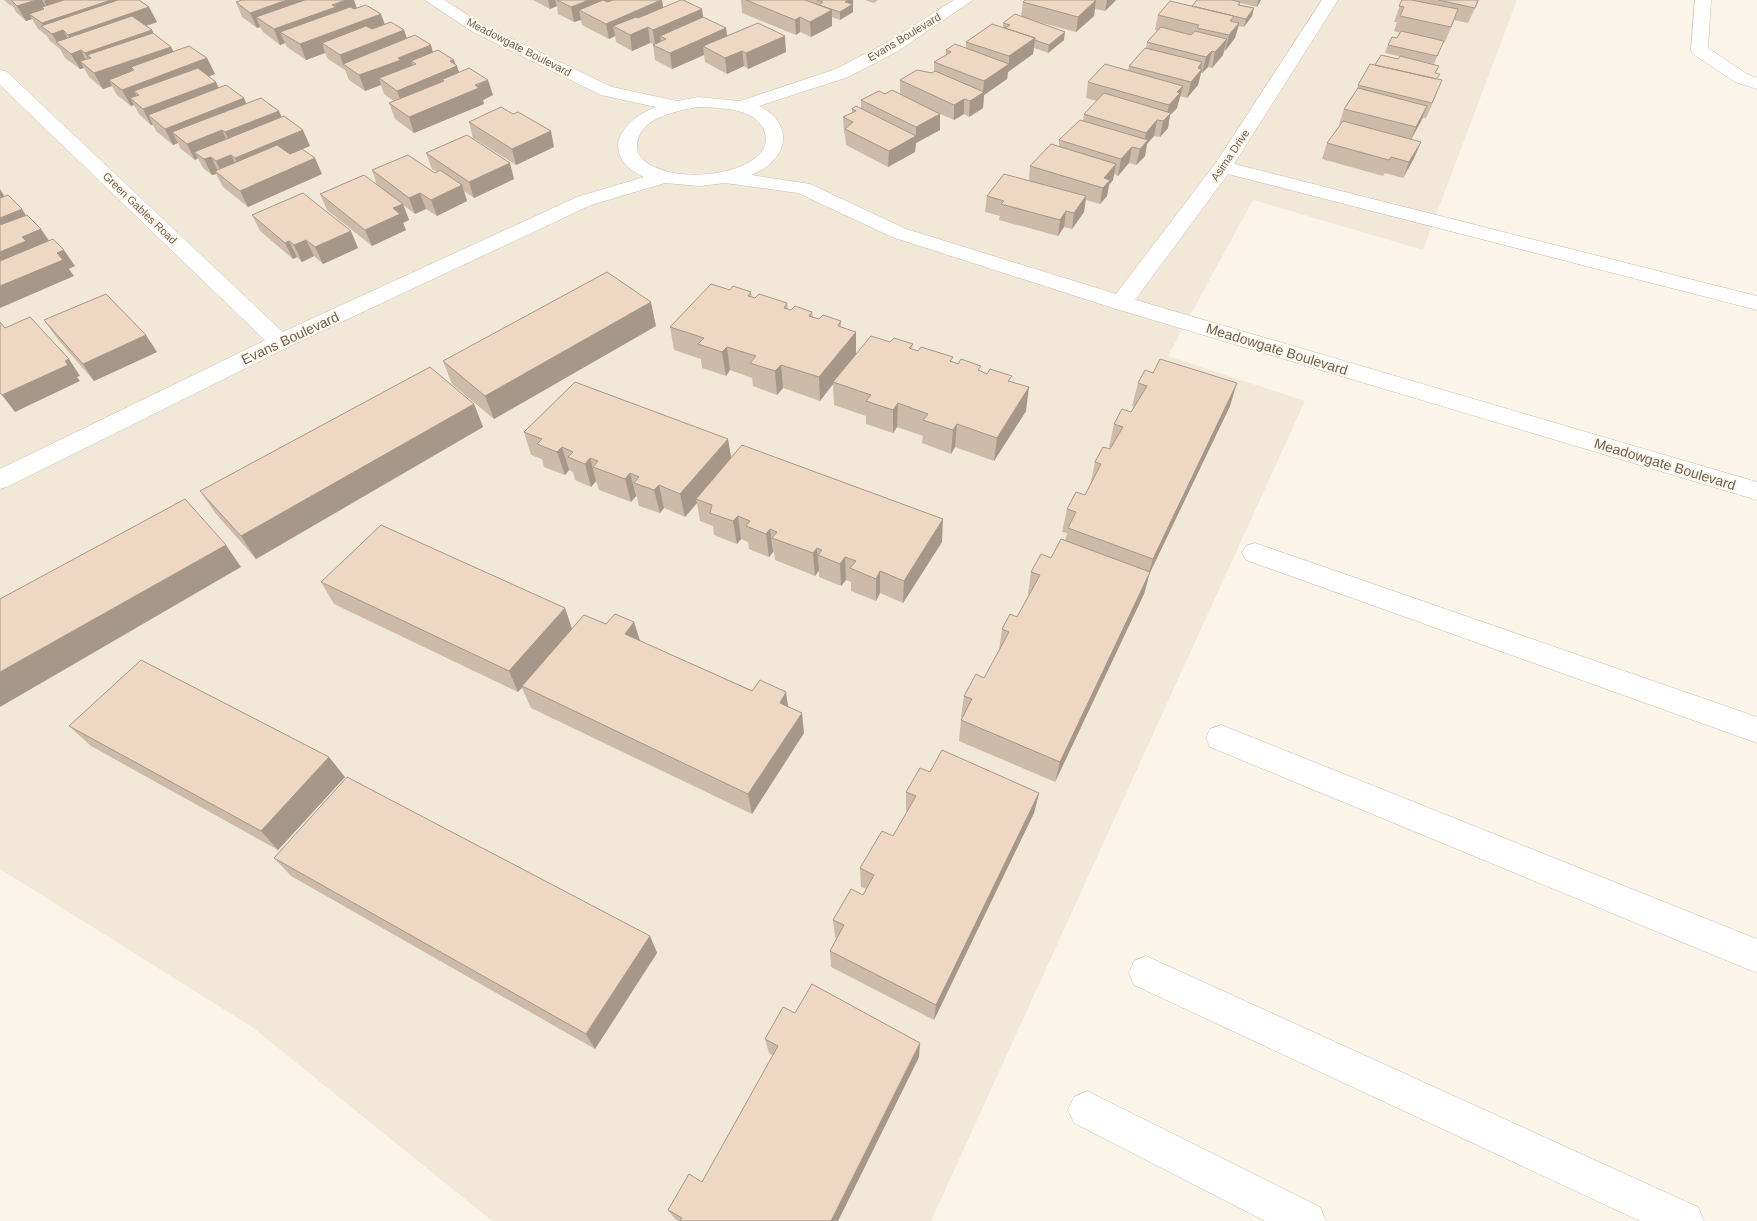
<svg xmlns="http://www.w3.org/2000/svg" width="1757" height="1221" font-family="Arial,sans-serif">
	<rect width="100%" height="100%" fill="#fbf5e9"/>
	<path fill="#f2e8d8" d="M0 0H1517L1423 250 1253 200 1168 356 1305 401 931 1221H492L252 1027 0 869Z"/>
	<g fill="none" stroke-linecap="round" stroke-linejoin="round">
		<g stroke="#ccbeaf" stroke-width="1">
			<path id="minor" d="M1322 0H1338L1234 164 1757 296V310L1228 174 1129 308 1121 310 1113 308 1110 303 1113 298 1215 164Z
				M1695 0H1711L1708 48 1747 74 1757 78V89L1735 82 1693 54 1691 50Z
				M0 70 6 71 288 337 291 342 288 347 280 349 272 347 0 85Z
				M1255 543 1757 717V743L1246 560 1242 553 1246 546Z
				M1221 725 1757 939V973L1210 747 1206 738 1210 729Z
				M1146 956 1698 1207 1704 1221H1640L1134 985 1129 973 1134 961Z
				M1087 1091 1320 1207 1326 1221H1265L1074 1123 1068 1110 1074 1097Z"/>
		</g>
		<g stroke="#ccbeaf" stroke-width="1">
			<path id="tertiary" d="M425 0H444L485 26 612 87 677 101 698 97 740 101 836 69 886 43 954 0H973L898 51 848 77 759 106C797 125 787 161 751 175L810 184 906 229 1129 298 1757 482V500L1113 308 892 237 798 193 725 183 700 186 665 183 591 205 288 347 9 486 0 489V469L272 337 577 197 644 177C599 156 619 121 656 107L601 95 473 32ZM698 107C719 108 758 107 765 133 766 137 766 143 764 148 748 175 692 179 665 171 653 167 638 161 637 148 636 118 676 111 698 107Z"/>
		</g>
		<use href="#minor" fill="#fff" fill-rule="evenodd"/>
		<use href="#tertiary" fill="#fff" fill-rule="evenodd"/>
	</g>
	<path fill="#cdbaa8" d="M4 0H139L149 7 157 22 146 26 152 30 153 33 171 47 173 51 207 58 215 74 209 76 219 88 246 104 282 117 310 146 302 149 322 174 248 207 223 187 216 174 212 175 203 168 198 158 195 160 180 148 178 143 173 145 156 131 153 125H151L139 114 134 105 131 106 117 95 112 86 103 89 89 77 84 68 80 69 65 58 60 49 50 41 47 36 38 29 32 19 26 21 16 12 12 5 11 6Z
		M242 0H354L357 8 385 25 404 30 407 38 433 52 454 60 459 72 493 95 483 100 484 104 414 133 395 119 389 103 394 101 384 94 381 85 365 91 349 80 345 70 328 59 325 53 306 60 287 47 285 43 280 45 263 32 260 27 257 28 242 17 236 2Z
		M533 0H662L663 7 702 9 703 17 726 28 727 36 786 52 748 69 744 66 727 74 705 62 704 55 672 69 655 60 653 44 650 43 632 51 616 42 615 36 609 39 582 25 581 20 574 22 558 14 557 6 550 9Z
		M741 0H853V12L840 20 832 17V26L811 37 800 32 796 35 742 13Z
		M865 0H878L874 3Z
		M1025 0H1116L1105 11 1095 9 1094 16 1076 32 1027 19 1064 40 1048 53 1034 48 1033 54 1008 72 1007 79 984 95 983 108 969 117 964 114 954 120 940 114V130L916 143 915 152 888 167 846 145 845 134 844 133 843 117 852 113V109H861V100L885 94H900V80L932 73 934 72V62L946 55V50L966 48V42L1003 28V23L1021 17 1023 2Z
		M1197 0H1261L1257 7 1240 3V5L1254 8 1252 16 1244 27 1239 26 1235 38 1225 51 1224 50 1223 55 1212 68 1208 67 1202 73H1201L1198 85 1187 98 1180 96 1177 108 1170 115 1168 128 1160 137 1154 136 1147 144 1145 156 1136 165 1129 163 1118 176 1114 174 1113 180 1109 185 1107 196 1100 204 1086 200 1084 212 1072 229 1064 227 1058 236 999 220 1000 216 985 212 987 196 1029 181 1030 166 1059 147V140L1083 121 1084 114 1097 101 1086 98 1088 82 1128 70 1129 66 1146 48 1147 42 1157 31 1155 30 1158 15 1192 6Z
		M1402 0H1479L1468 23 1454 20 1445 42H1443L1434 64 1385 53 1388 45 1397 38 1400 33 1394 31 1397 22H1394Z
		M1375 65 1437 73V79L1436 96 1426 118H1423L1411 140 1421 142 1414 158 1403 178 1385 173 1383 176 1322 159 1327 143 1340 125H1339L1344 109 1357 89 1358 85Z
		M469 122 554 147 516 165 473 138Z
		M426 153 514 179 474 198 464 191 467 201 437 216 426 209 415 214 403 205 409 220 403 223 406 230 372 246 327 210 320 194 377 185 372 170 435 173 437 172 432 169Z
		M252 215 358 248 323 264 314 256 302 262 297 257 293 259 260 231Z
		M730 290 751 292 752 297 755 298 787 303 788 309 791 310 812 312 813 317 819 319 841 321V327L856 332V353L890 342 913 344 912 349 1011 382 1026 411 994 461 955 447 951 454 922 443 923 436 897 427 893 433 866 424V416L834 405 833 384 820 401 783 388 777 395 753 386 752 378 730 370 726 376 702 368 701 359 674 350 670 327Z
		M44 320 157 352 94 381 56 337Z
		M656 326 494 419 452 384 443 361Z
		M1138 383 1230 406 1150 572 1144 594 1055 782 959 741 961 720 962 717H961L964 696 984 678 999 650 1002 629 1017 617 1029 595 1028 594 1031 572 1051 558 1065 541 1067 533 1062 532 1067 509 1085 495 1090 486 1095 462 1110 449 1111 448 1109 447 1114 424 1131 412 1135 407 1132 406Z
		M474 404 483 427 256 559 216 514 200 491Z
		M524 432 731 457 942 542 903 603 880 593 876 601 851 591V582L846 580 841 586 819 577V571L815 576 775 560 774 552H773L769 557 749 549 748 542 741 539 737 544 714 535 713 526 700 521 697 503 685 517 664 508 660 513 639 506 637 497 636 496 631 502 599 490 596 481 591 487 575 480 573 472 569 470 565 475 544 467 542 459 531 455Z
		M321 582 565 608 572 629 606 624 634 622 640 641 788 706 804 733 752 814 531 708 522 688 518 692 334 604Z
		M69 726 345 777 278 850 91 746Z
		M930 772 1039 793 1034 813 934 1020 831 967 830 951 837 938 835 937 833 920 863 895 867 889 861 887 860 868 893 836 907 812 906 811V792Z
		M274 858 650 936 657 953 595 1049 291 876Z
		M765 1039 919 1057 838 1221H678L675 1219 668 1210 702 1182 773 1056 769 1053Z"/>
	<path fill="#a79788" d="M22 0H42L49 13 42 7 46 15 29 14 32 19 26 21 17 6Z
		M46 0H101L52 16 44 1Z
		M111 0H133L63 30 72 46 57 42 52 34 45 29 42 23Z
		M287 0H335L256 17 260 27 257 28 250 13Z
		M346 0H354L358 13 280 32 285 43 280 45 274 29Z
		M548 0H555L557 6 550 9Z
		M589 0H628L579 10 581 20 574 22 571 7Z
		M662 0 664 15 613 26 615 36 609 39 606 24Z
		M848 0H853V12L840 20V12L845 2Z
		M1096 0 1094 16 1076 32 1078 17Z
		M1107 0H1116L1105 11Z
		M1258 0H1261L1257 7Z
		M149 7 157 22 77 50 68 35Z
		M1254 8 1252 16 1244 27 1246 19Z
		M702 9 704 24 666 39 660 36 661 43 655 45 653 30Z
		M832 10V26L811 37 810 22Z
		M381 14 387 30 322 43 325 53 306 60 300 44Z
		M800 17V32L796 35 795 20Z
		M1239 23 1235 38 1225 51 1229 35Z
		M648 27 650 43 632 51 630 35Z
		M726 28 728 44 703 46 704 55 672 69 670 53Z
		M152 30 159 46 91 58 87 55 95 69H94L85 53Z
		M404 30 409 45 343 65 340 55Z
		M1065 32 1064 40 1048 53 1049 45Z
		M785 36 786 52 748 69 746 53Z
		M1035 38 1033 54 1008 72 1007 79 984 95 983 108 969 117 970 101 983 93 984 81 1009 64V56Z
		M1227 39 1223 55 1212 68 1215 52Z
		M431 45 435 60 416 64 411 61 414 69 379 78 381 85 365 91 359 75 398 58Z
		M171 47 179 62 134 70 131 67 136 77 109 80 112 86 103 89 94 73Z
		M81 50 89 66 80 61 84 68 80 69 71 54Z
		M742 51 744 66 727 74 725 58Z
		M1212 51 1208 67 1202 73 1206 57Z
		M207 58 215 74 142 101 139 95 134 91 140 102 130 98 134 105 131 106 122 90Z
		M454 60 456 67 457 66 462 82 444 81 441 80 444 89 403 106 397 91Z
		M1202 62 1200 72 1202 69 1198 85 1187 98 1191 82 1198 68Z
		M488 80 493 95 483 100 484 104 414 133 409 117Z
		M216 82 224 98 148 115 153 125H151L143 109Z
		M1183 86 1179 101 1178 103 1177 108 1170 115 1168 128 1160 137 1163 121 1166 118 1169 105 1177 92Z
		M244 98 251 114 172 132 178 143 173 145 165 129Z
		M964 99V114L954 120V105Z
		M1427 106 1421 121 1409 143 1416 127Z
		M279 111 286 127 233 148 225 132Z
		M940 114V130L916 143 915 152 888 167 889 151 916 136V127Z
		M1157 120 1154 136 1147 144 1145 156 1136 165 1140 149 1144 145 1146 133Z
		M222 130 229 146 194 152 198 158 195 160 187 144Z
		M303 130 310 146 242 174 235 158Z
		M551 131 554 147 516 165 512 149Z
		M1421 142 1414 158 1403 178 1409 162Z
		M1132 147 1129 163 1118 176 1121 159Z
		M231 155 239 171 224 177 216 161Z
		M211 157 219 173 215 171 216 174 212 175 204 159Z
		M315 158 322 174 248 207 240 191Z
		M510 163 514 179 474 198 469 182Z
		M1116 164 1113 180 1109 185 1107 196 1100 204 1104 178Z
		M462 185 467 201 437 216 431 200Z
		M0 189 8 202 0 205Z
		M420 193 426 209 415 214 409 198Z
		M1086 196 1084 212 1072 229 1074 213Z
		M403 204 409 220 403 223 406 230 372 246 365 230 393 208Z
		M22 209 33 226 0 239V218Z
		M1066 211 1064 227 1058 236 1060 220Z
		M41 229 52 245 0 273V252L22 237Z
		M351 231 358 248 323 264 315 247Z
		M306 240 314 256 302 262 294 245Z
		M289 241 297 257 293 259 285 243Z
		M64 250 75 266 69 269 74 276 0 308V286L57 253Z
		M651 302 656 326 494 419 485 396Z
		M856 332V355L833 382V384L820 401 819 377Z
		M146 335 157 352 94 381 83 364Z
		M727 347 730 370 726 376 722 352Z
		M69 359 80 376 77 377 80 381 15 412 2 395Z
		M781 365 783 388 777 395 775 371Z
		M1237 383 1230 406 1146 581 1153 559Z
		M1029 387 1026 411 994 461 997 438Z
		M898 403 897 427 893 433V410Z
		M474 404 483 427 256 559 241 536Z
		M957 424 955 447 951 454 953 430Z
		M728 439 732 462 696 499 697 503 685 517 680 494Z
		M562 447 569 470 565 475 557 452Z
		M590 458 596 481 591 487 585 464Z
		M630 473 636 496 631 502 625 479Z
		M659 485 664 508 660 513 654 490Z
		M738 516 741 539 737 544 733 521Z
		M943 519 942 542 903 603 904 581Z
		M770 529 773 552 769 557 766 534Z
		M226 545 241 567 0 707V672Z
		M817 548 819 570 815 576 813 553Z
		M845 557 846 580 841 586 840 564Z
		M880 571V593L876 601V579Z
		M1150 572 1144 594 1055 782 1060 762Z
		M565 608 572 629 518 692 509 671Z
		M634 622 641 644 625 634Z
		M786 692 789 713 780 703Z
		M802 713 804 733 752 814 748 794Z
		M329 757 345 777 278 850 261 831Z
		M1039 793 1034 813 934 1020 936 1005Z
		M650 936 657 953 595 1049 586 1034Z
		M920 1043 919 1057 838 1221H831Z"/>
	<path fill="#eed8c3" stroke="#a79788" d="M11 0H36L17 6Z
		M64 0H111L42 23 29 14 44 9 42 7Z
		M118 0H139L149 7 68 35 63 30 52 34 41 26Z
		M242 0H287L250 13 236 2Z
		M305 0H346L332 5 336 7 274 29 256 17Z
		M557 0H589L571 7Z
		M603 0 607 2 613 0H661L606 24 579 10Z
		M681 0H683L702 9 653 30 648 27 630 35 613 26 636 17 638 18Z
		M746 0H805L832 10 810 22 800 17 795 20Z
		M817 0H848L845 2 853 4 840 12 819 5 823 2Z
		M1025 0H1096L1078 17 1023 2Z
		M1197 0H1231L1240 2 1238 5 1254 8 1246 19 1192 6Z
		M1402 0H1411L1458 9 1451 27 1400 16 1404 7 1399 6Z
		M1438 0H1478L1475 8Z
		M1170 1 1234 16 1230 21 1239 23 1229 35 1197 28 1199 25 1158 15Z
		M366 5 381 14 300 44 280 32 350 7 354 9Z
		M1015 14 1065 32 1049 45 1035 40V38L1005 28 1010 25 1003 23Z
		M132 16 152 30 85 53 81 50 71 54 56 42Z
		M703 17 726 28 670 53 653 45 666 39 660 36Z
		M391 22 404 30 340 55 322 43 366 26 372 29Z
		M758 23 785 36 746 53 742 51 725 58 703 46Z
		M992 24 1035 38 1009 56 966 42Z
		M1161 27 1191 35 1195 31 1227 39 1215 52 1212 51 1206 57 1147 42Z
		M1401 31 1444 41 1437 56 1388 45 1392 37 1397 38Z
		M153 33 171 47 94 73 80 61 91 58 87 55Z
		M415 35 431 45 398 58 401 60 359 75 343 64Z
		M955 44 1009 64 984 81 934 62 951 52 946 50Z
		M189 46 207 58 122 90 109 80 134 70 131 67Z
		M1145 48 1202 62 1198 68 1202 69 1191 82 1129 66Z
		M438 50 454 60 450 61 457 66 397 91 379 78 416 64 411 61Z
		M1381 55 1398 59 1400 56 1439 66 1435 73 1440 74 1436 79 1375 65Z
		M1105 64 1183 86 1177 92 1180 93 1169 105 1088 82Z
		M1370 64 1442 80 1432 103 1358 85Z
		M198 68 216 82 143 109 130 98 139 95 134 91Z
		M469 68 488 80 475 85 479 88 409 117 389 103 444 81 441 80Z
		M917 70 932 73 935 71 984 92 970 101 964 99 954 105 900 80Z
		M226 85 244 98 165 129 148 115Z
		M1358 88 1427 106 1416 127 1344 109Z
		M892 90 940 114 916 127 861 100 879 91 885 94Z
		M1104 93 1171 113 1163 121 1157 120 1146 133 1084 114Z
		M261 98 279 111 225 132 222 130 187 144 172 132Z
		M856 106 916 136 889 151 845 129 853 122 843 117 856 111 852 109Z
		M501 107 513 114 518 112 551 131 512 149 469 122Z
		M284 116 303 130 235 158 231 155 216 161 211 157 204 159 194 152Z
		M1080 120 1148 140 1140 149 1132 147 1121 159 1059 140Z
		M1343 121 1421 142 1409 162 1391 157 1389 160 1327 143Z
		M467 135 510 163 469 182 426 153Z
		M1051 144 1116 164 1104 178 1110 180 1103 188 1030 166Z
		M277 145 290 154 302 149 315 158 240 191 215 171Z
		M408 155 435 173 440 170 462 185 431 200 420 193 409 198 372 170Z
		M1004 174 1086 196 1074 213 1066 211 1060 220 1001 204 1004 201 987 196Z
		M364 175 403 204 393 208 400 214 365 230 320 194Z
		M303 193 351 231 315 247 306 240 294 245 289 241 285 243 252 215Z
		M8 195 22 209 0 218V198Z
		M27 215 41 229 22 237 26 241 0 252V225Z
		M53 239 64 250 57 253 63 260 0 286V261Z
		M607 272 651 302 485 396 443 361Z
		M711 284 730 290 733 286 751 292 748 296 755 298 759 294 787 303 784 308 791 310 795 306 812 312 809 316 819 319 823 315 841 321 838 326 856 332 819 377 781 365 775 371 750 363 756 356 727 347 722 352 698 344 704 338 670 327Z
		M106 294 146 335 83 364 44 320Z
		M30 317 69 359 65 361 68 365 2 395 0 393V322L5 328Z
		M871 336 890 342 894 338 913 344 909 348 918 351 921 347 953 357 950 361 958 364 961 359 981 366 978 370 987 374 990 369 1012 376 1008 381 1029 387 997 438 957 424 953 430 923 420 928 414 898 403 893 410 866 401 871 395 833 382Z
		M1160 359 1237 383 1153 559 1068 528 1076 512 1067 509 1076 492 1085 495 1101 464 1095 462 1103 447 1110 449 1123 427 1114 424 1122 409 1131 412 1147 386 1138 383 1145 370 1153 373Z
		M430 367 474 404 241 536 200 491Z
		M575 382 728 439 680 494 659 485 654 490 634 483 639 477 630 473 625 479 593 467 598 461 590 458 585 464 568 457 573 452 562 447 557 452 537 444 542 439 524 432Z
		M742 445 943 519 904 581 880 571 876 579 850 568 856 561 845 557 840 564 818 555 822 550 817 548 813 553 772 538 777 532 770 529 766 534 746 526 750 521 738 516 733 521 710 513 712 505 696 499Z
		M185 499 226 545 0 672V599Z
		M381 525 565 608 509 671 321 582Z
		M1061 539 1150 572 1060 762 961 720 972 699 964 696 976 674 984 678 1009 632 1002 629 1010 614 1017 617 1040 575 1031 572 1041 554 1051 558Z
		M615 614 634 622 625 634 752 691 760 680 786 692 780 703 802 713 748 794 522 686 584 615 606 624Z
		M141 660 329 757 261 831 69 726Z
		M942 750 1039 793 936 1005 830 951 844 925 833 920 851 889 863 895 874 875 860 868 882 831 893 836 916 796 906 792 920 768 930 772Z
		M347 777 650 936 586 1034 274 858Z
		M812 984 920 1043 831 1221H680L682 1218 668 1210 689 1174 702 1182 778 1046 765 1039 783 1007 795 1013Z"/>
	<g text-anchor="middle" stroke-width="4" stroke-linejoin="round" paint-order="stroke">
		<g font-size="11" fill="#735f4e" stroke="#fef9ef">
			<text transform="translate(904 37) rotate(-31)" y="4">Evans Boulevard</text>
			<text transform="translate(519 47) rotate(27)" y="4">Meadowgate Boulevard</text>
			<text transform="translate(1230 155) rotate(-56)" y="4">Asima Drive</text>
			<text transform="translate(140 208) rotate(44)" y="4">Green Gables Road</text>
		</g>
		<g font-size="14" fill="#735f4e" stroke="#fef9ef">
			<text transform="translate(290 338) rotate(-25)" y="5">Evans Boulevard</text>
			<text transform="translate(1277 349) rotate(17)" y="5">Meadowgate Boulevard</text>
			<text transform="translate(1665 464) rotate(17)" y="5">Meadowgate Boulevard</text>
		</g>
	</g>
</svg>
